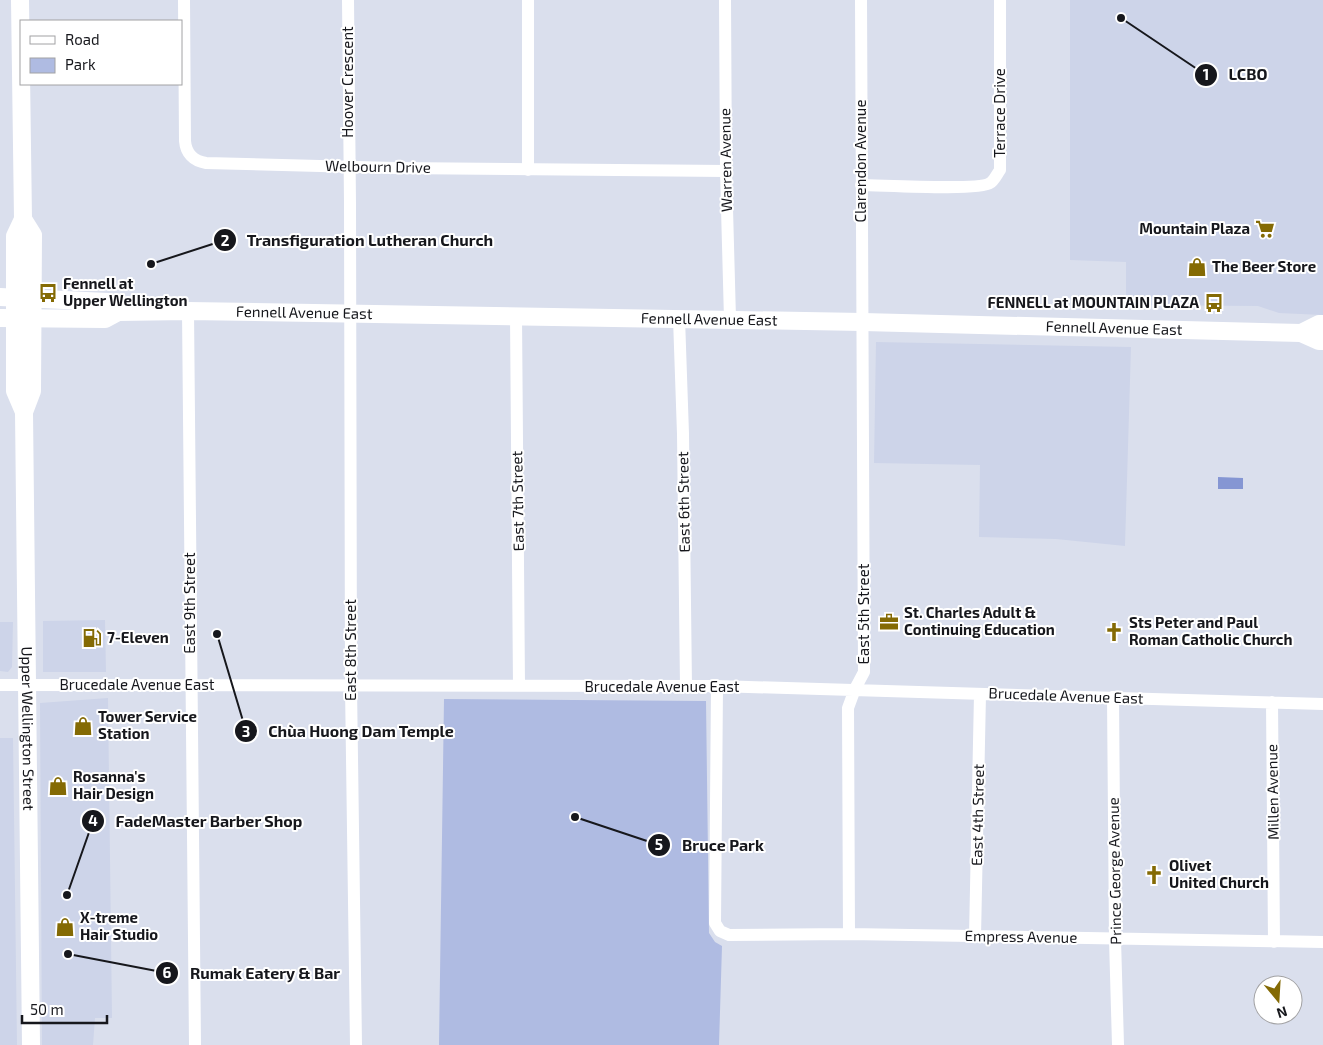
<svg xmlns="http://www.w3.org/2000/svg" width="1323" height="1045" font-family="'Exo 2',sans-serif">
	<rect width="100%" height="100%" fill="#dadfed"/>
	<path fill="#cdd4e9" d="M1070 0H1323V315L1279 313 1258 306 1126 305V262L1070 260Z
		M876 342 1131 347 1125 546 1056 539 979 537 980 465 874 463Z
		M105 620 106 672H43V621Z
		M0 622H13L12 667 8 672 0 671Z
		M108 698 112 1018H95L93 1045H42L40 703Z
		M0 738H13L17 1045H0Z"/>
	<path fill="#afbbe2" d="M444 699 706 701 709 933 715 942 722 946 719 1045H439Z"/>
	<path fill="#8596d3" d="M1218 477 1243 478V489H1218Z"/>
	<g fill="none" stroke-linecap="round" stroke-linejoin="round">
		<path stroke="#fff" stroke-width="12" d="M184 0 185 141C186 153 193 161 206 163L395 168 726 171
			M348 0 350 203 351 686 356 1045
			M528 0V170
			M725 0 726 171 730 319
			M861 185C881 185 979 191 990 183 994 181 997 174 1000 170V0
			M188 311 195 1045
			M516 316 519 686
			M679 318 683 434 686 687
			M0 685 717 686 1323 704
			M717 686 715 923 720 931 729 935 849 934 1323 942
			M1113 697 1115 939 1118 1045
			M1272 702 1274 942
			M849 934 848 708 855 689 864 672 861 0
			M975 937 980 694"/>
		<g stroke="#fff" stroke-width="18">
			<path d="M20 0 23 219 15 236V391L24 412"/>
			<path id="s1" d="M23 219 33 235 32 391 24 412 31 1045"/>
			<path d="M0 297 107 302 118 312"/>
			<path id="s2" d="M0 318 105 319 118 312 188 311 863 322 1301 333 1319 341H1323"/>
			<path d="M1301 333 1319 324H1323"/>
		</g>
	</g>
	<defs>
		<g id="supermarket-bare" transform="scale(1.5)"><path d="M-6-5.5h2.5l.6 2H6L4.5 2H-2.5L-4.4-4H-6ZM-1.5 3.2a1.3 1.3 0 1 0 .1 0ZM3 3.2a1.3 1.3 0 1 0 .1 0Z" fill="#846a04" stroke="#fff" stroke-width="2.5" paint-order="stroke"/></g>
		<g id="shop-bare" transform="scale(1.5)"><path d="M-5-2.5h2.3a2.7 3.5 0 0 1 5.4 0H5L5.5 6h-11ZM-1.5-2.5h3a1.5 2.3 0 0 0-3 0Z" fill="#846a04" stroke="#fff" stroke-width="2.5" paint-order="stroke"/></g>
		<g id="bus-bare" transform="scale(1.5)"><path d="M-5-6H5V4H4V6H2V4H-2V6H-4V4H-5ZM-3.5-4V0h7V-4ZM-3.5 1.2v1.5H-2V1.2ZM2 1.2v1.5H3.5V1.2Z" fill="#846a04" stroke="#fff" stroke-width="2.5" paint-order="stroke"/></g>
		<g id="office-bare" transform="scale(1.5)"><path d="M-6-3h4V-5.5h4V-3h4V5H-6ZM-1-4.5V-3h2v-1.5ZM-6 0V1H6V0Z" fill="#846a04" stroke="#fff" stroke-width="2.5" paint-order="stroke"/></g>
		<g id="church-bare" transform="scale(1.5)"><path d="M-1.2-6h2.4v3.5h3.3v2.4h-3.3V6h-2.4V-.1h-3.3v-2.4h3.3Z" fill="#846a04" stroke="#fff" stroke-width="2.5" paint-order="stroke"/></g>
		<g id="fuel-bare" transform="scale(1.5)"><path d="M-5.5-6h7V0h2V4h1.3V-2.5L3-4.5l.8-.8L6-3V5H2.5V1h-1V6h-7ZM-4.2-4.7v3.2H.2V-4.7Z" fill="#846a04" stroke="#fff" stroke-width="2.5" paint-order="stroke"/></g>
	</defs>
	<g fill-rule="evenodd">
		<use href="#supermarket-bare" x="1265" y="229"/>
		<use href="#shop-bare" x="1197" y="267"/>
		<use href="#bus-bare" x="48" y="293"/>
		<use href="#bus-bare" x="1214" y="303"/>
		<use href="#office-bare" x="889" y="622"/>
		<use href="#church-bare" x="1114" y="632"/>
		<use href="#fuel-bare" x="92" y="638"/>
		<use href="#shop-bare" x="83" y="726"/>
		<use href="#shop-bare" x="58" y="786"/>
		<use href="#church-bare" x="1154" y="875"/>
		<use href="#shop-bare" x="65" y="927"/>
	</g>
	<g text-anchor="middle" stroke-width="4" stroke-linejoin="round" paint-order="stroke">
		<g font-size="15" fill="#16171c" stroke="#fff">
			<text transform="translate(348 82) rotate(-90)" y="5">Hoover Crescent</text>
			<text transform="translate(1000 113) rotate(-90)" y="5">Terrace Drive</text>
			<text transform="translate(726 160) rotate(-91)" y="5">Warren Avenue</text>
			<text transform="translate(861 161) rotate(-90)" y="5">Clarendon Avenue</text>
			<text transform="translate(378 167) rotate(1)" y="5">Welbourn Drive</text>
			<text dy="5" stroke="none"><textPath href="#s2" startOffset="306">Fennell Avenue East</textPath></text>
			<text dy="5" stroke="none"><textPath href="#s2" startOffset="711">Fennell Avenue East</textPath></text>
			<text dy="5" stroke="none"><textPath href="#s2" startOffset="1116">Fennell Avenue East</textPath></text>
			<text transform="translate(518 501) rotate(-91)" y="5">East 7th Street</text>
			<text transform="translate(684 502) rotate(-91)" y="5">East 6th Street</text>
			<text transform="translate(190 603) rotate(-90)" y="5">East 9th Street</text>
			<text transform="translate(864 614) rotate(-90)" y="5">East 5th Street</text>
			<text transform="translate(351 650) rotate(-90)" y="5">East 8th Street</text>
			<text x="137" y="690">Brucedale Avenue East</text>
			<text x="662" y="692">Brucedale Avenue East</text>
			<text transform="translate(1066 696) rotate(2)" y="5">Brucedale Avenue East</text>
			<text dy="5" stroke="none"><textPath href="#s1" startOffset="514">Upper Wellington Street</textPath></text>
			<text transform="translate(1273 792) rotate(-91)" y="5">Millen Avenue</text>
			<text transform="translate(978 815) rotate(-89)" y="5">East 4th Street</text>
			<text transform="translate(1115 871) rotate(-91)" y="5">Prince George Avenue</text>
			<text transform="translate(1021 937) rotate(1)" y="5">Empress Avenue</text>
		</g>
		<g font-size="15" font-weight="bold" fill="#16171c" stroke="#fff" text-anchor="start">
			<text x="1250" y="234" text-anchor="end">Mountain Plaza</text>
			<text x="1212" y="272">The Beer Store</text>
			<text x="63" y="289">Fennell at<tspan x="63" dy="17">Upper Wellington</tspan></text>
			<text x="1199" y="308" text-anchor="end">FENNELL at MOUNTAIN PLAZA</text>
			<text x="904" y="618">St. Charles Adult &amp;<tspan x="904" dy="17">Continuing Education</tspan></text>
			<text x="1129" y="628">Sts Peter and Paul<tspan x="1129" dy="17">Roman Catholic Church</tspan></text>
			<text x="107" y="643">7-Eleven</text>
			<text x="98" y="722">Tower Service<tspan x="98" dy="17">Station</tspan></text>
			<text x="73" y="782">Rosanna's<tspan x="73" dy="17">Hair Design</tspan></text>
			<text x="1169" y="871">Olivet<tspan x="1169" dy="17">United Church</tspan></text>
			<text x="80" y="923">X-treme<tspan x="80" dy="17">Hair Studio</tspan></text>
		</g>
	</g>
	<path fill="none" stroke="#16171c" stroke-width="2" d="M1121 18L1206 75M151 264L225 240M217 634L246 731M67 895L93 821M575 817L659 845M68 954L167 973"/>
	<g fill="#16171c" stroke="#fff" stroke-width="2">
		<circle cx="1121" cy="18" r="5"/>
		<circle cx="151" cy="264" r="5"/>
		<circle cx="217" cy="634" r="5"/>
		<circle cx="67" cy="895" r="5"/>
		<circle cx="575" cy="817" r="5"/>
		<circle cx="68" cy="954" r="5"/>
		<circle cx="1206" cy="75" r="12"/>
		<circle cx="225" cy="240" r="12"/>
		<circle cx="246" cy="731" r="12"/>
		<circle cx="93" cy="821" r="12"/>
		<circle cx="659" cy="845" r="12"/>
		<circle cx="167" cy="973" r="12"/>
	</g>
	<g font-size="15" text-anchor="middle" font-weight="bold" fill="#fff">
		<text x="1206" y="80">1</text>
		<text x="225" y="246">2</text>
		<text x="246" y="737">3</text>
		<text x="93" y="826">4</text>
		<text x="659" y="850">5</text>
		<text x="167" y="978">6</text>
	</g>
	<g font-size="16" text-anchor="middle" font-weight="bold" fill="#16171c" stroke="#fff" stroke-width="4" stroke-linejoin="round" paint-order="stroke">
		<text x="1248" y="80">LCBO</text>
		<text x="370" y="246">Transfiguration Lutheran Church</text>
		<text x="361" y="737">Chùa Huong Dam Temple</text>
		<text x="209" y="827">FadeMaster Barber Shop</text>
		<text x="723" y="851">Bruce Park</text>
		<text x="265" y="979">Rumak Eatery &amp; Bar</text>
	</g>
	<rect x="20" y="20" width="162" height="65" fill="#ffffff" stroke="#a2a2a4"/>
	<rect x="30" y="36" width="25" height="8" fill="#ffffff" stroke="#a2a2a4"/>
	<text x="65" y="45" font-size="15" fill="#16171c">Road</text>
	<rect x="30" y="58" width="25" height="15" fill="#afbbe2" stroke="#a2a2a4"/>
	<text x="65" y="70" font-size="15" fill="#16171c">Park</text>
	<g transform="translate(1278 1000) rotate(162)"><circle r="24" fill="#ffffff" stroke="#a2a2a4"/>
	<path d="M0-4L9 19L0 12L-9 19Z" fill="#846a04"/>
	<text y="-8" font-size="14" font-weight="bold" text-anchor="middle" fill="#16171c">N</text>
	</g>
	<path d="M22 1015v8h85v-8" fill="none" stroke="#16171c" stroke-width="2.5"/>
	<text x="30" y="1015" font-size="15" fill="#16171c" stroke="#ffffff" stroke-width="4" paint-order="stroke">50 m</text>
</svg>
